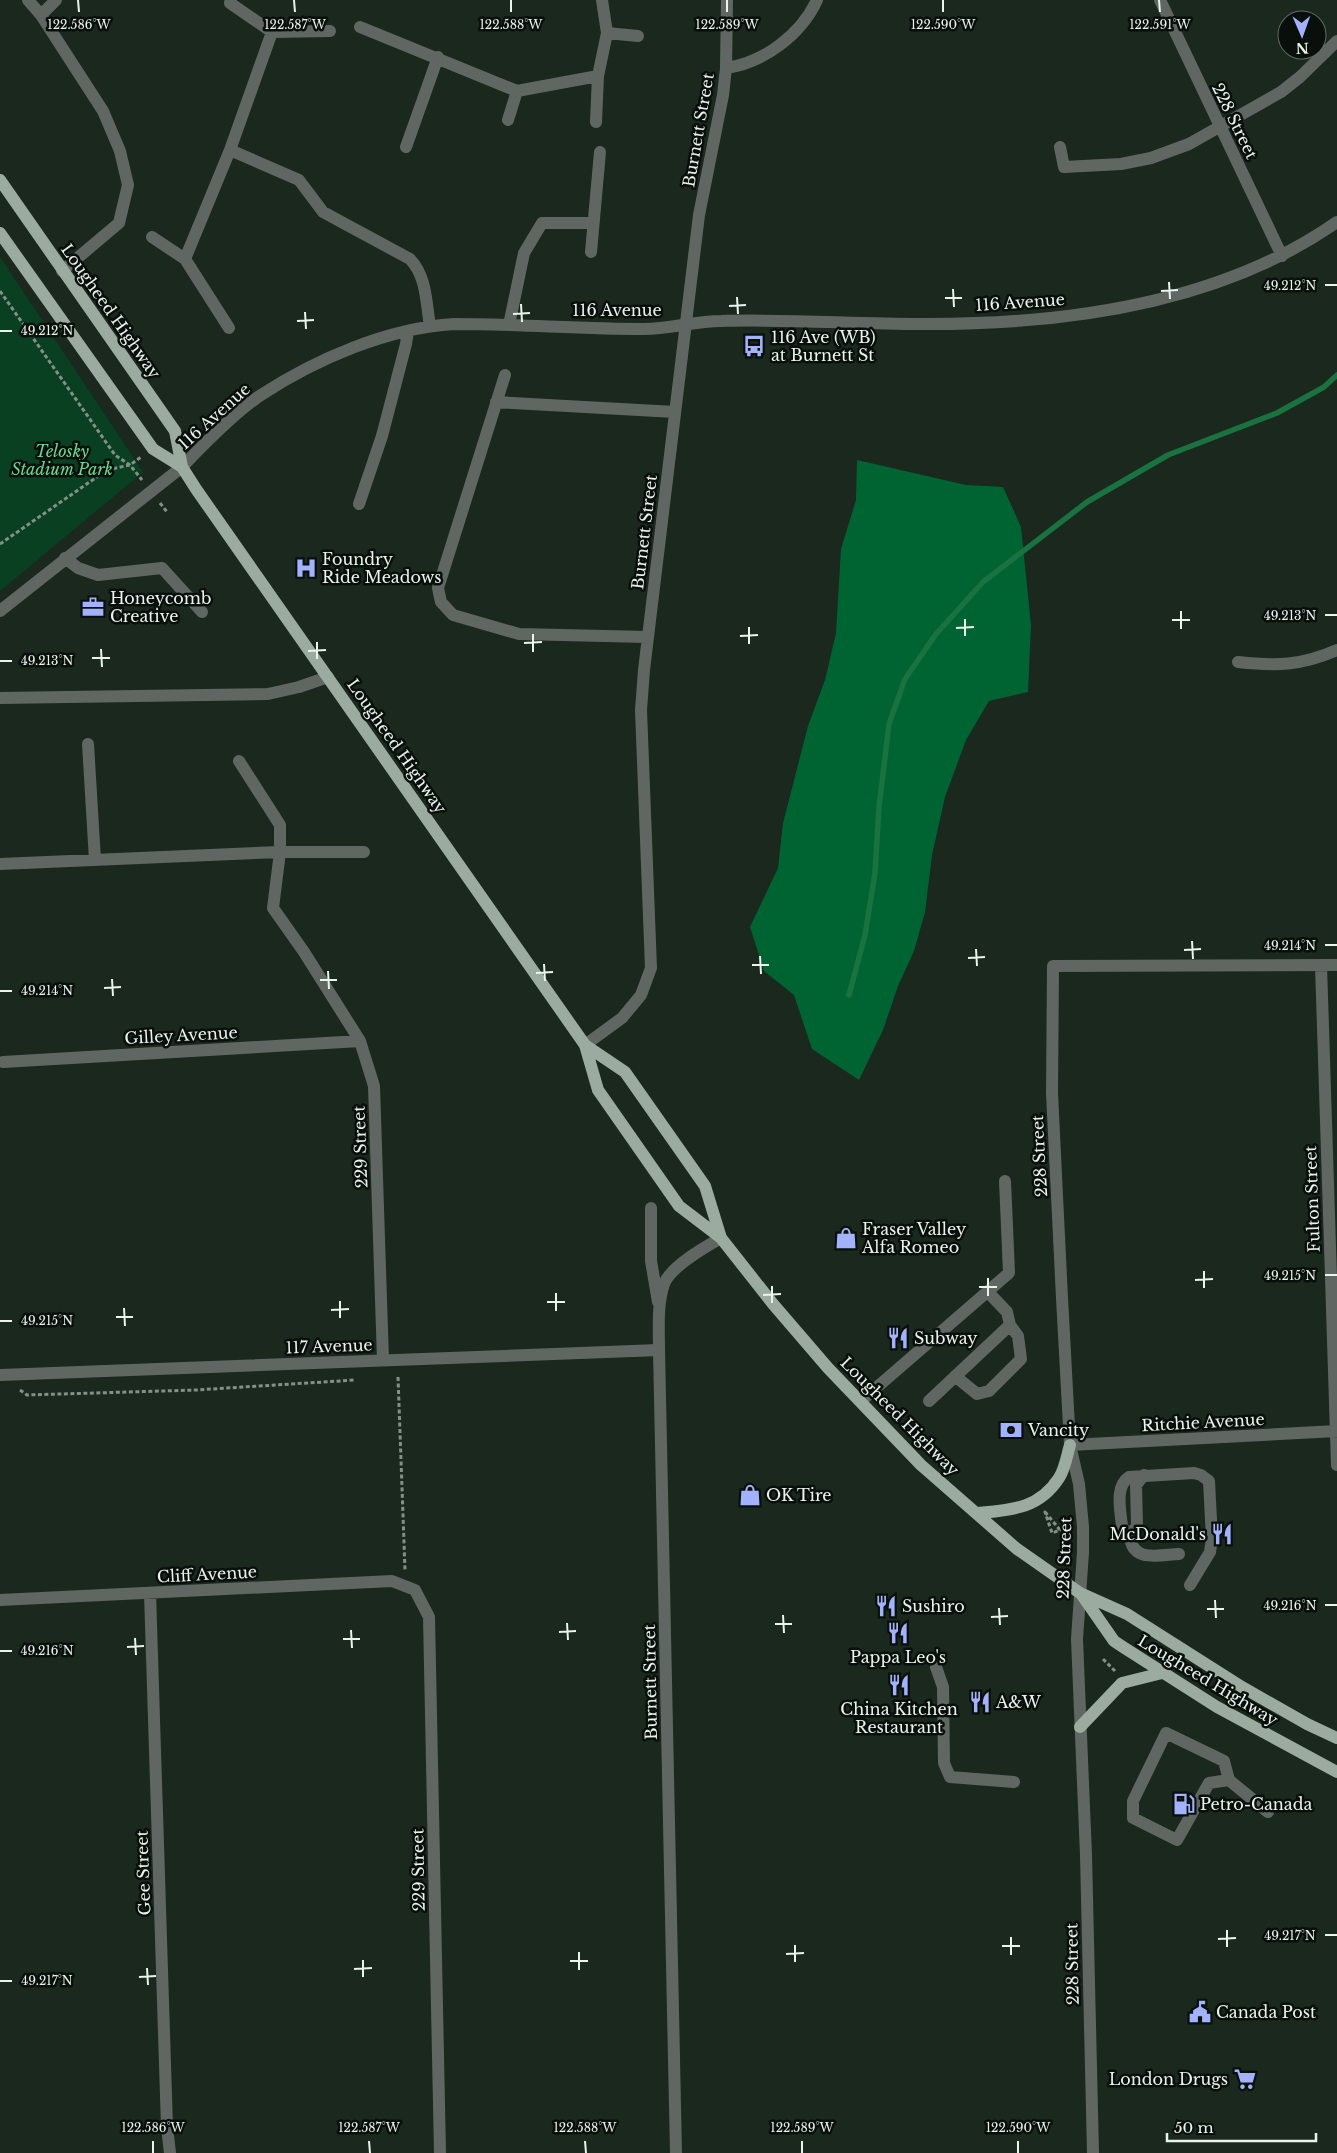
<svg xmlns="http://www.w3.org/2000/svg" width="1337" height="2153" font-family="'Libre Baskerville',serif">
	<rect width="100%" height="100%" fill="#1a281e"/>
	<path fill="#084021" d="M0 257 143 472 0 591Z"/>
	<path fill="#006432" d="M857 460 966 485 1003 487 1021 527 1031 625 1028 692 989 701 966 740 945 797 932 855 925 912 914 951 898 986 883 1030 859 1080 812 1049 794 995 764 971 750 927 778 868 783 823 808 726 825 680 836 633 841 549 856 500Z"/>
	<g fill="none" stroke-linecap="round" stroke-linejoin="round">
		<path stroke="#19723f" stroke-width="5.5" d="M849 995 865 935 875 873 879 807 889 724 905 679 936 634 983 582 1087 502 1168 455 1277 413 1324 387 1337 375"/>
		<path stroke="#849087" stroke-width="3" stroke-dasharray="4 2.5" stroke-linecap="butt" d="M0 291 115 455 130 465 142 480
			M160 503 167 512
			M0 544 107 470 130 465 141 457
			M398 1377 405 1570
			M20 1390 27 1395 196 1390 355 1380
			M1045 1512 1060 1530 1052 1533Z
			M1103 1659 1115 1671"/>
		<path stroke="#606762" stroke-width="12" d="M28 0 41 15 56 0
			M231 0 230 3 272 32 330 31
			M1160 0 1282 256
			M41 15 103 111 120 151 128 185 119 223 62 271
			M360 27 517 91 598 76
			M607 33 638 36
			M726 68C763 63 801 35 817 0
			M508 120 517 91
			M596 122 598 76 607 33 602 0
			M406 147 438 57
			M1060 147 1064 167 1121 164 1151 158 1189 144 1281 92 1300 77 1337 41
			M230 150 299 180 323 212 410 259C427 277 426 303 430 326
			M152 237 185 259
			M591 252 600 152
			M509 325 524 253 542 223H593
			M229 328 185 259 230 150 272 32
			M505 375 438 588 441 602 453 615 519 634 647 637
			M496 402 675 412
			M359 504 382 436 406 344 408 331
			M65 558 78 568 98 575 162 568 202 612
			M0 611 182 467C204 444 235 412 261 395 316 359 388 328 454 324 517 324 581 329 644 329 670 329 695 321 721 321 787 319 854 324 920 324 1061 325 1220 304 1337 222
			M1238 662C1276 666 1301 666 1337 650
			M0 698 268 694 299 687 328 677
			M88 744 95 860
			M239 761 280 825V852H364
			M0 864 280 852 273 908 304 952 360 1041 374 1086 383 1360
			M1321 965 1337 1465
			M585 1045 622 1018 641 995 651 968 641 710 644 670 699 215 723 95 726 68 727 0
			M3 1062 360 1041
			M651 1208V1261L658 1302
			M0 1375 659 1350
			M955 1376 977 1394 989 1391 1021 1359 1018 1336 1010 1325
			M861 1401 1009 1273 1005 1181
			M929 1401 1010 1325 1007 1312 988 1292
			M1070 1445 1337 1431
			M1130 1535 1137 1526 1136 1485 1144 1475
			M1179 1554C1159 1555 1131 1563 1130 1535L1122 1527C1121 1512 1114 1487 1129 1477L1194 1473 1201 1475 1209 1481 1212 1539 1210 1552 1190 1585
			M150 1593 167 2127 170 2153
			M0 1600 392 1581 415 1590 429 1617 440 2153
			M936 1667 943 1687 944 1763 950 1777 1014 1782
			M1229 1780 1209 1783 1177 1840 1133 1818V1801L1166 1733 1224 1761 1229 1780 1268 1812
			M676 2153 659 1350C659 1329 657 1304 664 1284 671 1266 705 1247 721 1238
			M1093 2153 1086 1855 1077 1639 1083 1552V1527L1079 1484 1070 1445 1062 1298 1052 1093 1053 966 1337 965"/>
		<path stroke="#9caba0" stroke-width="12" d="M0 180 175 431 182 467 196 489 585 1045 598 1090 679 1206 721 1238 773 1304 828 1368 921 1465 1017 1549 1080 1593 1127 1614 1242 1687 1307 1724 1337 1738
			M0 233 153 449 182 467
			M585 1045 625 1072 705 1186 721 1238
			M978 1513C1011 1510 1039 1509 1059 1478 1065 1469 1067 1455 1070 1445
			M1082 1595 1114 1641 1123 1647 1217 1707 1337 1772
			M1080 1727 1122 1683 1162 1673"/>
	</g>
	<path fill="none" stroke="#eaf3ec" stroke-width="2" d="M78 0 79 12M294 0 295 12M511 0V12M727 0V12M943 0V12M1159 0 1160 12M1169 282 1170 299M1325 285H1337M953 289 954 307M1161 291 1178 290M737 297 738 314M945 298H962M521 304 522 322M729 306 746 305M305 312 306 329M513 314 530 313M297 321 314 320M0 331H12M1181 611V629M1325 615H1337M965 619V636M1172 620H1190M749 627V644M956 628 974 627M533 634V652M740 636 758 635M317 642V659M524 643 542 642M101 649 102 667M308 651 326 650M92 658H110M0 661H12M1192 941 1193 959M1325 945H1337M976 949 977 966M1184 950 1201 949M760 956 761 974M968 958 985 957M544 964 545 981M752 965H769M328 971 329 989M536 973 553 972M112 979 113 996M320 980H337M104 988 121 987M0 991H12M1204 1271V1288M1325 1275H1337M988 1278V1296M1195 1280 1213 1279M772 1286V1303M979 1287H997M556 1293V1311M763 1295 781 1294M340 1301V1318M547 1302H565M124 1308 125 1326M331 1310 349 1309M116 1317H133M0 1321H12M1215 1600 1216 1618M1325 1605H1337M999 1608 1000 1625M1207 1609H1224M783 1615 784 1633M991 1617 1008 1616M567 1623 568 1640M775 1624H792M351 1630 352 1648M559 1632 576 1631M135 1638 136 1655M343 1639H360M127 1647 144 1646M0 1651H12M1227 1930V1947M1325 1935H1337M1011 1937V1955M1218 1939 1236 1938M795 1945V1962M1002 1946H1020M579 1952V1970M786 1954 804 1953M363 1960V1977M570 1961H588M147 1968 148 1985M354 1969 372 1968M139 1977 156 1976M0 1981H12M153 2141V2153M369 2141 370 2153M585 2141 586 2153M802 2141V2153M1018 2141V2153"/>
	<defs>
		<g id="bus-bare" transform="scale(1.725)"><path d="M-5-6H5V4H4V6H2V4H-2V6H-4V4H-5ZM-3.5-4V0h7V-4ZM-3.5 1.2v1.5H-2V1.2ZM2 1.2v1.5H3.5V1.2Z" fill="#a3b2fd" stroke="#090f0b" stroke-width="2.5" paint-order="stroke"/></g>
		<g id="hospital-bare" transform="scale(1.725)"><path d="M-5-5h3v3.5h4V-5h3V5h-3V1.5h-4V5h-3Z" fill="#a3b2fd" stroke="#090f0b" stroke-width="2.5" paint-order="stroke"/></g>
		<g id="office-bare" transform="scale(1.725)"><path d="M-6-3h4V-5.5h4V-3h4V5H-6ZM-1-4.5V-3h2v-1.5ZM-6 0V1H6V0Z" fill="#a3b2fd" stroke="#090f0b" stroke-width="2.5" paint-order="stroke"/></g>
		<g id="shop-bare" transform="scale(1.725)"><path d="M-5-2.5h2.3a2.7 3.5 0 0 1 5.4 0H5L5.5 6h-11ZM-1.5-2.5h3a1.5 2.3 0 0 0-3 0Z" fill="#a3b2fd" stroke="#090f0b" stroke-width="2.5" paint-order="stroke"/></g>
		<g id="restaurant-bare" transform="scale(1.725)"><path d="M-5-6h1v4h1v-4h1v4h1v-4h1v5L-1.5 .5V6h-2V.5L-5-1ZM5-6V6H3V1.5H1.5Q1.5-4 5-6Z" fill="#a3b2fd" stroke="#090f0b" stroke-width="2.5" paint-order="stroke"/></g>
		<g id="bank-bare" transform="scale(1.725)"><path d="M-6-4H6V4H-6ZM0-2.3a2.3 2.3 0 1 0 0 4.6a2.3 2.3 0 1 0 0-4.6Z" fill="#a3b2fd" stroke="#090f0b" stroke-width="2.5" paint-order="stroke"/></g>
		<g id="fuel-bare" transform="scale(1.725)"><path d="M-5.5-6h7V0h2V4h1.3V-2.5L3-4.5l.8-.8L6-3V5H2.5V1h-1V6h-7ZM-4.2-4.7v3.2H.2V-4.7Z" fill="#a3b2fd" stroke="#090f0b" stroke-width="2.5" paint-order="stroke"/></g>
		<g id="civic-bare" transform="scale(1.725)"><path d="M-.6-6.5H3V-4.5H.6V-3L4-1V1h2V6H-6V1h2V-1L-.6-3ZM-1.2 2.5V6h2.4V2.5Z" fill="#a3b2fd" stroke="#090f0b" stroke-width="2.5" paint-order="stroke"/></g>
		<g id="supermarket-bare" transform="scale(1.725)"><path d="M-6-5.5h2.5l.6 2H6L4.5 2H-2.5L-4.4-4H-6ZM-1.5 3.2a1.3 1.3 0 1 0 .1 0ZM3 3.2a1.3 1.3 0 1 0 .1 0Z" fill="#a3b2fd" stroke="#090f0b" stroke-width="2.5" paint-order="stroke"/></g>
	</defs>
	<g fill-rule="evenodd">
		<use href="#bus-bare" x="754" y="346"/>
		<use href="#hospital-bare" x="306" y="568"/>
		<use href="#office-bare" x="93" y="607"/>
		<use href="#shop-bare" x="846" y="1238"/>
		<use href="#restaurant-bare" x="898" y="1338"/>
		<use href="#bank-bare" x="1011" y="1430"/>
		<use href="#shop-bare" x="750" y="1495"/>
		<use href="#restaurant-bare" x="1222" y="1534"/>
		<use href="#restaurant-bare" x="886" y="1606"/>
		<use href="#restaurant-bare" x="898" y="1633"/>
		<use href="#restaurant-bare" x="899" y="1685"/>
		<use href="#restaurant-bare" x="980" y="1702"/>
		<use href="#fuel-bare" x="1184" y="1804"/>
		<use href="#civic-bare" x="1200" y="2012"/>
		<use href="#supermarket-bare" x="1245" y="2079"/>
	</g>
	<g text-anchor="middle" stroke-width="5" stroke-linejoin="round" paint-order="stroke">
		<g font-size="16" fill="#eaf3ec" stroke="#090f0b">
			<text transform="translate(1235 121) rotate(64)" y="6">228 Street</text>
			<text transform="translate(698 130) rotate(-80)" y="6">Burnett Street</text>
			<text transform="translate(1020 302) rotate(-4)" y="6">116 Avenue</text>
			<text x="617" y="316">116 Avenue</text>
			<text transform="translate(111 311) rotate(55)" y="6">Lougheed Highway</text>
			<text transform="translate(214 416) rotate(-42)" y="6">116 Avenue</text>
			<text transform="translate(644 532) rotate(-83)" y="6">Burnett Street</text>
			<text transform="translate(397 746) rotate(55)" y="6">Lougheed Highway</text>
			<text transform="translate(181 1035) rotate(-3)" y="6">Gilley Avenue</text>
			<text transform="translate(360 1147) rotate(-92)" y="6">229 Street</text>
			<text transform="translate(1039 1156) rotate(-93)" y="6">228 Street</text>
			<text transform="translate(1312 1199) rotate(-92)" y="6">Fulton Street</text>
			<text transform="translate(329 1346) rotate(-2)" y="6">117 Avenue</text>
			<text transform="translate(900 1416) rotate(45)" y="6">Lougheed Highway</text>
			<text transform="translate(1203 1422) rotate(-3)" y="6">Ritchie Avenue</text>
			<text transform="translate(1064 1558) rotate(-88)" y="6">228 Street</text>
			<text transform="translate(207 1574) rotate(-3)" y="6">Cliff Avenue</text>
			<text transform="translate(1208 1680) rotate(31)" y="6">Lougheed Highway</text>
			<text transform="translate(650 1682) rotate(-91)" y="6">Burnett Street</text>
			<text transform="translate(418 1870) rotate(-91)" y="6">229 Street</text>
			<text transform="translate(143 1873) rotate(-92)" y="6">Gee Street</text>
			<text transform="translate(1072 1964) rotate(-91)" y="6">228 Street</text>
		</g>
		<g font-size="16" fill="#eaf3ec" stroke="#090f0b" text-anchor="start">
			<text x="771" y="343">116 Ave (WB)<tspan x="771" dy="18">at Burnett St</tspan></text>
			<text x="322" y="565">Foundry<tspan x="322" dy="18">Ride Meadows</tspan></text>
			<text x="110" y="604">Honeycomb<tspan x="110" dy="18">Creative</tspan></text>
			<text x="862" y="1235">Fraser Valley<tspan x="862" dy="18">Alfa Romeo</tspan></text>
			<text x="914" y="1344">Subway</text>
			<text x="1028" y="1436">Vancity</text>
			<text x="766" y="1501">OK Tire</text>
			<text x="1206" y="1540" text-anchor="end">McDonald's</text>
			<text x="902" y="1612">Sushiro</text>
			<text x="898" y="1663" text-anchor="middle">Pappa Leo's</text>
			<text x="996" y="1708">A&amp;W</text>
			<text x="899" y="1715" text-anchor="middle">China Kitchen<tspan x="899" dy="18">Restaurant</tspan></text>
			<text x="1200" y="1810">Petro-Canada</text>
			<text x="1216" y="2018">Canada Post</text>
			<text x="1228" y="2085" text-anchor="end">London Drugs</text>
		</g>
		<g font-size="16" font-style="italic" fill="#6cd991" stroke="#090f0b">
			<text x="62" y="457">Telosky<tspan x="62" dy="18">Stadium Park</tspan></text>
		</g>
	</g>
	<g font-size="12" text-anchor="middle" fill="#eaf3ec" stroke="#090f0b" stroke-width="5" stroke-linejoin="round" paint-order="stroke">
		<text x="79" y="29">122.586°W</text>
		<text x="295" y="29">122.587°W</text>
		<text x="511" y="29">122.588°W</text>
		<text x="727" y="29">122.589°W</text>
		<text x="943" y="29">122.590°W</text>
		<text x="1160" y="29">122.591°W</text>
		<text x="1290" y="290">49.212°N</text>
		<text x="47" y="335">49.212°N</text>
		<text x="1290" y="620">49.213°N</text>
		<text x="47" y="665">49.213°N</text>
		<text x="1290" y="950">49.214°N</text>
		<text x="47" y="995">49.214°N</text>
		<text x="1290" y="1280">49.215°N</text>
		<text x="47" y="1325">49.215°N</text>
		<text x="1290" y="1610">49.216°N</text>
		<text x="47" y="1655">49.216°N</text>
		<text x="1290" y="1940">49.217°N</text>
		<text x="47" y="1985">49.217°N</text>
		<text x="153" y="2132">122.586°W</text>
		<text x="369" y="2132">122.587°W</text>
		<text x="585" y="2132">122.588°W</text>
		<text x="802" y="2132">122.589°W</text>
		<text x="1018" y="2132">122.590°W</text>
	</g>
	<g transform="translate(1302 35) rotate(178)"><circle r="24" fill="#090f0b" stroke="#636a65"/>
	<path d="M0-4L9 19L0 12L-9 19Z" fill="#a3b2fd"/>
	<text y="-8" font-size="14" font-weight="bold" text-anchor="middle" fill="#eaf3ec">N</text>
	</g>
	<path d="M1167 2133v8h149v-8" fill="none" stroke="#eaf3ec" stroke-width="2.5"/>
	<text x="1174" y="2133" font-size="15" fill="#eaf3ec" stroke="#090f0b" stroke-width="4" paint-order="stroke">50 m</text>
</svg>
